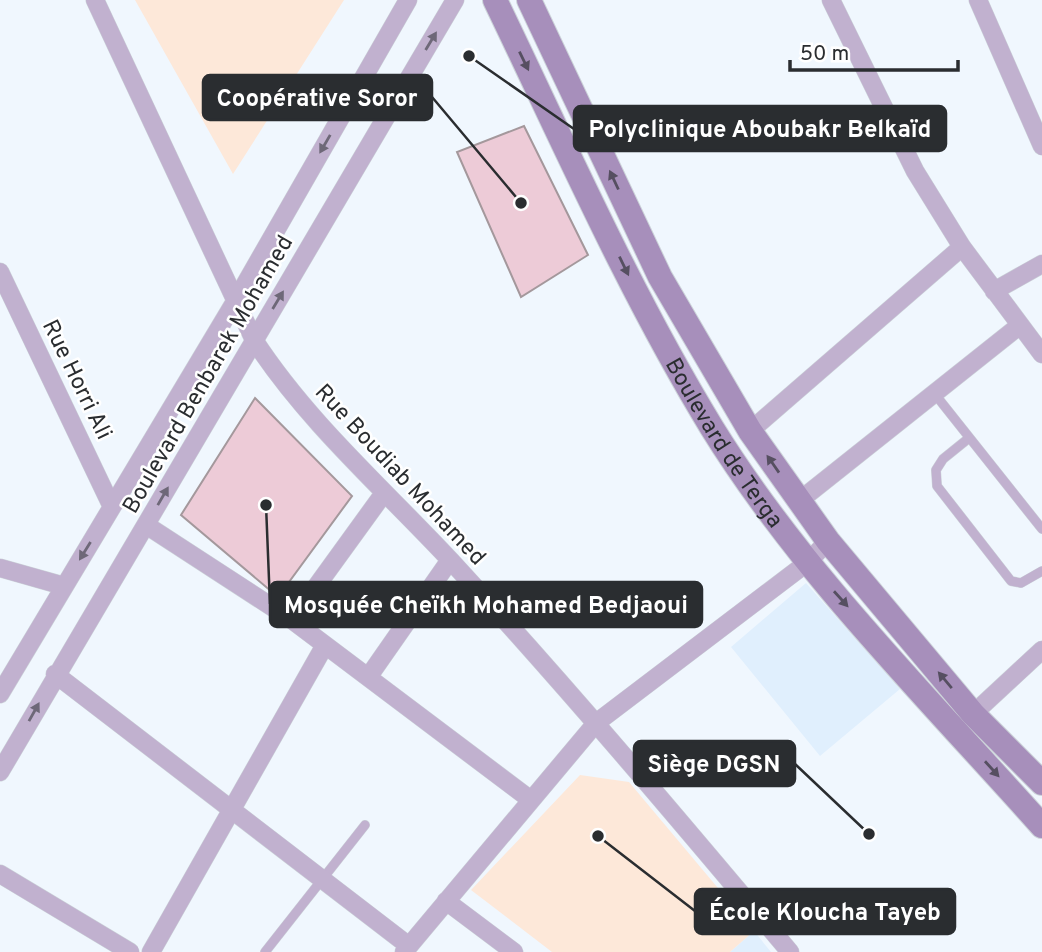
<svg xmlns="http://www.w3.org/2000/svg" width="1042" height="952" font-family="Overpass,sans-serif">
	<rect width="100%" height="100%" fill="#f0f7fe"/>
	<path fill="#e0effd" d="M806 583 900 689 820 756 731 647Z
		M754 931 771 952H730Z"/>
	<path fill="#fde8d9" d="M135 0H344L233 174Z
		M580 775 629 782 754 931 730 952H552L471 890Z"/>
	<path fill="#edcbd7" stroke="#a4989c" stroke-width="2" d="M524 126 588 255 521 297 457 152Z
		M255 398 352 496 278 597 181 515Z"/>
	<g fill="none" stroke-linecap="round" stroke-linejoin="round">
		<g stroke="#ccd3d9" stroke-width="10">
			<path id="service" d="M934 393 1042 529
				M969 438 943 459 936 470 937 486 1011 581 1021 583 1042 571
				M265 952 365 825"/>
		</g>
		<g stroke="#ccd3d9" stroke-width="19">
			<path id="minor" d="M95 0 254 340C308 423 384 489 451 561 568 688 679 820 790 952
				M831 0 915 171 962 247 1042 354
				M978 0 1042 146
				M0 272 112 507
				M994 291 1042 264
				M750 431 962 247
				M799 501 1019 326
				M146 525 292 620 531 800
				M0 568 64 586
				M292 620 384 493
				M55 674 409 946
				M369 676 450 560
				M0 694 236 300 408 0
				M973 714 1042 650
				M0 772 455 0
				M0 874 130 952
				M446 901 514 952
				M151 952 325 645
				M404 952 596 723 808 562 828 541"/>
		</g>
		<g stroke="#ccd3d9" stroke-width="26">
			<g id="secondary">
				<path id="s1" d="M495 0C564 143 629 292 712 428 801 572 930 700 1042 826"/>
				<path d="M529 0 660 277 750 431 828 541 973 714 1042 783"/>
			</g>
		</g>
		<use href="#service" stroke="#c1b1cf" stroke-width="9"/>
		<use href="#minor" stroke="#c1b1cf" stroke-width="18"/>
		<use href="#secondary" stroke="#a78fbb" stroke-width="24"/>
	</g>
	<defs><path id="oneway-solid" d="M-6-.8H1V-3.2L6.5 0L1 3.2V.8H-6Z" transform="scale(1.75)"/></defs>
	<g fill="#6e6878">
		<use href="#oneway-solid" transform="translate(431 41) rotate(-59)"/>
		<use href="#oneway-solid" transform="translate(325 144) rotate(120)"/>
		<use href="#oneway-solid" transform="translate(278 300) rotate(-59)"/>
		<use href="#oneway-solid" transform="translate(163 496) rotate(-60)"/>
		<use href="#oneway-solid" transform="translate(85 551) rotate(122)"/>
		<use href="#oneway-solid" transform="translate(34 712) rotate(-61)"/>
	</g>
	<g fill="#564f61">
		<use href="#oneway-solid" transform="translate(524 61) rotate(64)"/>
		<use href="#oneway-solid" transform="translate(614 180) rotate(-115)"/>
		<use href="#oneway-solid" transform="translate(624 266) rotate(64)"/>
		<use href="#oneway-solid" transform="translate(773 464) rotate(-125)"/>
		<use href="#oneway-solid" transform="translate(841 599) rotate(48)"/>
		<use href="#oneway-solid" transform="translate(945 680) rotate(-130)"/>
		<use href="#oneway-solid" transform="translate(992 769) rotate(48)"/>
	</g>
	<g text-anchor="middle" stroke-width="5" stroke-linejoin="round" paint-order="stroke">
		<g font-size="23" fill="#2a2d30" stroke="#fff">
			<text transform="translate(207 374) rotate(-60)" y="8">Boulevard Benbarek Mohamed</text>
			<text transform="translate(78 379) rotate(64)" y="8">Rue Horri Ali</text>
			<text dy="8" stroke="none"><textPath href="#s1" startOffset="499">Boulevard de Terga</textPath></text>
			<text transform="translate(401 474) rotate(47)" y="8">Rue Boudiab Mohamed</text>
		</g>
	</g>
	<path fill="none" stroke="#2a2d30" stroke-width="2.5" d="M521 203L432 97M469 56L574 129M266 505L270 604M869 834L795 764M598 836L695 911"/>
	<g fill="#2a2d30" stroke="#fff" stroke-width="2.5">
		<circle cx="521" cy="203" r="7"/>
		<circle cx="469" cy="56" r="7"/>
		<circle cx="266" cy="505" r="7"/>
		<circle cx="869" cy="834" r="7"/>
		<circle cx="598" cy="836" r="7"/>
	</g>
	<g fill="#2a2d30" stroke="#2a2d30" stroke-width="2.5">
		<rect x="203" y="75" width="229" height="45" rx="7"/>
		<rect x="574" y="106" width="372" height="45" rx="7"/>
		<rect x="270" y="582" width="432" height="45" rx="7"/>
		<rect x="634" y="741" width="161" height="45" rx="7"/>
		<rect x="695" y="889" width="260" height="45" rx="7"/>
	</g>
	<g font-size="24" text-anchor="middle" font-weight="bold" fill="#fff">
		<text x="317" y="106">Coopérative Soror</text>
		<text x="760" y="137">Polyclinique Aboubakr Belkaïd</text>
		<text x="486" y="613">Mosquée Cheïkh Mohamed Bedjaoui</text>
		<text x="714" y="772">Siège DGSN</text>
		<text x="825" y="920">École Kloucha Tayeb</text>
	</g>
	<path d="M790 60v10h168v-10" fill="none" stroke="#2a2d30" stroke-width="3.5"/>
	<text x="800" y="60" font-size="21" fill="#2a2d30" stroke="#ffffff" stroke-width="5" paint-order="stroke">50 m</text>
</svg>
